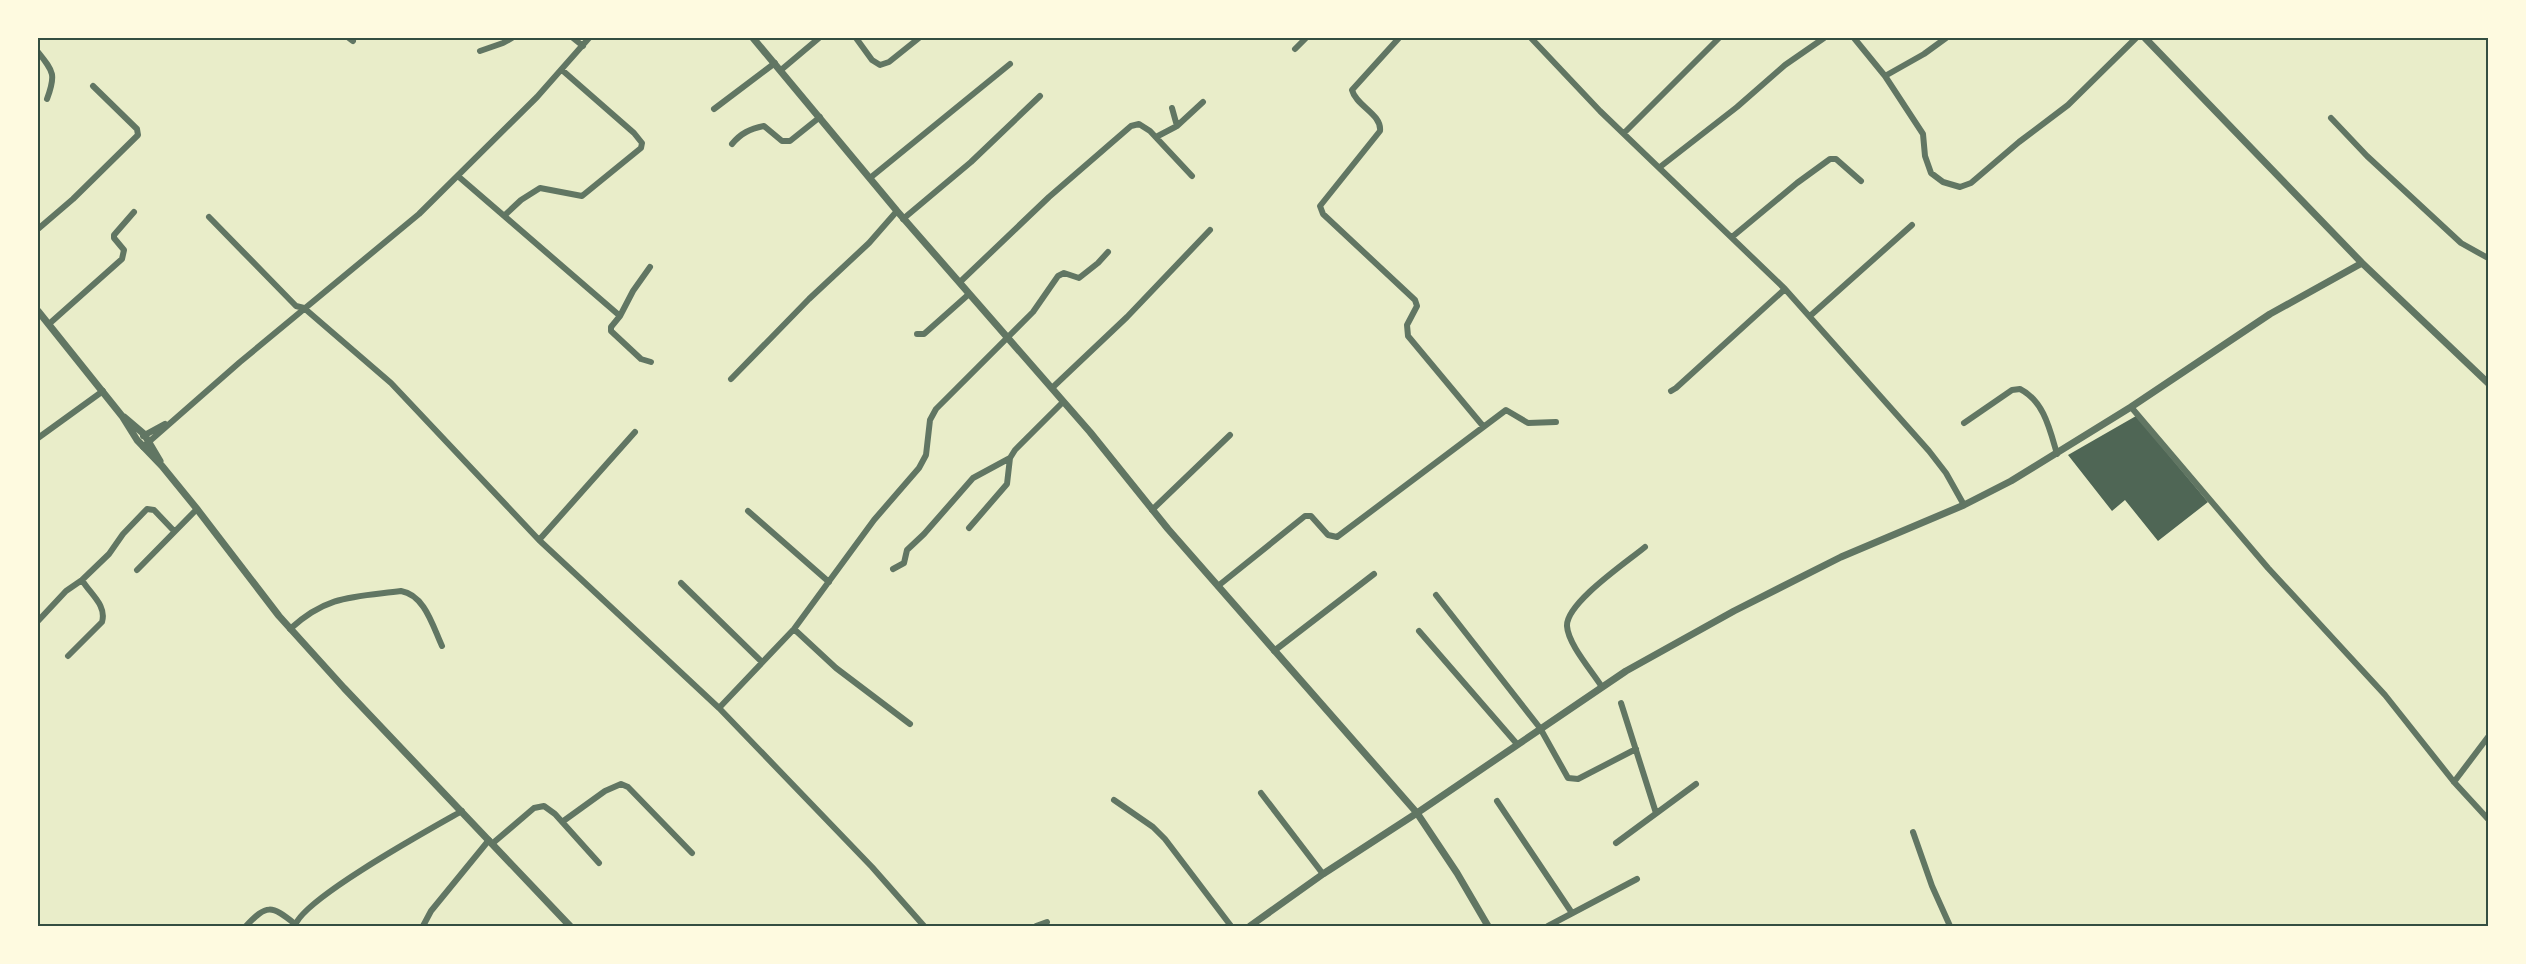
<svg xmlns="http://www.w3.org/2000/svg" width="2526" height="964" font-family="'Archivo Narrow',sans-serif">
	<rect width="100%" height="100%" fill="#e9edc9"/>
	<path fill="#4f6655" d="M2136 416 2208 502 2158 541 2125 500 2112 511 2068 455Z"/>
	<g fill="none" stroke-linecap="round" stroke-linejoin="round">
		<path stroke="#617663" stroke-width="6" d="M349 38 353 41
			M573 38 583 46
			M856 38 872 60 880 65 889 62 919 38
			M1399 38 1352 90C1356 106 1382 114 1380 131L1320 206 1323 214 1415 300 1417 306 1407 325 1408 336 1483 426
			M1531 38 1600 111 1785 289 1929 451 1946 473 1964 505
			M1854 38 1885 76 1923 134 1925 156 1931 173 1943 182 1960 187 1971 183 2019 142 2068 105 2136 38
			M1295 49 1306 38
			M480 51 503 43 512 38
			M38 52C54 72 56 75 47 99
			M781 70 819 38
			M1885 76 1924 54 1946 38
			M714 109 775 63
			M2331 118 2367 156 2461 243 2488 258
			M1177 126 1203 102
			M1624 133 1719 38
			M1156 137 1177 126 1172 108
			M732 144C741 133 750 129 764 126L782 141H790L820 117
			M1660 167 1737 107 1785 65 1824 38
			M459 177 620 316 611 327V331L641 359 651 362
			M870 178 1010 64
			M504 216 521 200 540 188 582 196 641 148 642 143 634 133 562 70
			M209 217 296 306 304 308 391 383 539 540 719 708 872 867 924 926
			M903 219 971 162 1040 96
			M38 229 73 199 138 135 137 129 93 86
			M1732 237 1797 183 1830 159H1836L1861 181
			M960 282 1049 197 1131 126 1139 124 1150 131 1192 176
			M620 316 633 291 650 267
			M1810 316 1912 225
			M49 324 122 259 124 250 114 238V235L134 212
			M917 334H924L969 294
			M731 379 809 299 869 243 897 211
			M1052 388 1127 317 1210 230
			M1671 391 1676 388 1785 289
			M2131 407 2268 568 2385 695 2454 782 2488 819
			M1964 423 2012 390 2020 389C2044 401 2050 430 2057 454
			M143 436 165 424
			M38 438 103 391
			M143 447 240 362 419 214 537 97 589 38
			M1152 510 1230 435
			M748 511 829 582
			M969 528 1007 484 1010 458 1015 450 1063 402
			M539 540 635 432
			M893 569 904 563 907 550 924 534 973 478 1010 458
			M137 570 197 509
			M681 583 762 662
			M1218 586 1305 516H1311L1328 535 1337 537 1506 410 1528 423 1556 422
			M1436 595 1540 728 1568 778 1578 779 1636 749
			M38 621 66 591 82 580 109 554 123 534 147 509 154 510 174 531
			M290 629C327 595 353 597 401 591 425 595 433 627 442 646
			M794 629 836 668 910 724
			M1419 631 1517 744
			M1274 651 1374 574
			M68 656 102 622C107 605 90 594 82 580
			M1602 687C1592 671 1568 644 1567 626 1566 603 1627 562 1645 547
			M1621 703 1656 813
			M719 708 794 629 874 520 919 468 926 455 930 420 936 409 1033 312 1058 276 1064 273 1079 278 1098 263 1108 252
			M2454 782 2488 737
			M1261 793 1323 874
			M1114 800 1153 827 1165 839 1231 926
			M1497 801 1572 913
			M562 822 605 791 621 784 628 787 692 853
			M1913 832 1932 886 1950 926
			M493 843 534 808 544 806 555 814 599 863
			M1616 843 1696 784
			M246 926C267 904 271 905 295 924
			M295 926C302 899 432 828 462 811
			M423 926 431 911 489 840
			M1036 926 1047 922
			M1548 926 1637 879"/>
		<path stroke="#617663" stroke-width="7" d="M753 38 897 211 1090 432 1168 529 1417 813 1457 873 1488 926
			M2145 38 2362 263 2488 383
			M38 311 122 416 137 440 162 466 197 509 279 616 344 688 570 926
			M124 417 144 434 160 461
			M1250 926 1323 874 1417 813 1626 671 1734 611 1841 557 1964 505 2011 481 2131 407 2270 314 2362 263"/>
	</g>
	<rect width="2526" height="964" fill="none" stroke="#fefae0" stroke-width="78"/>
	<rect x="39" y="39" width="2448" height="886" fill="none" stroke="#344e41" stroke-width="2"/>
</svg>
